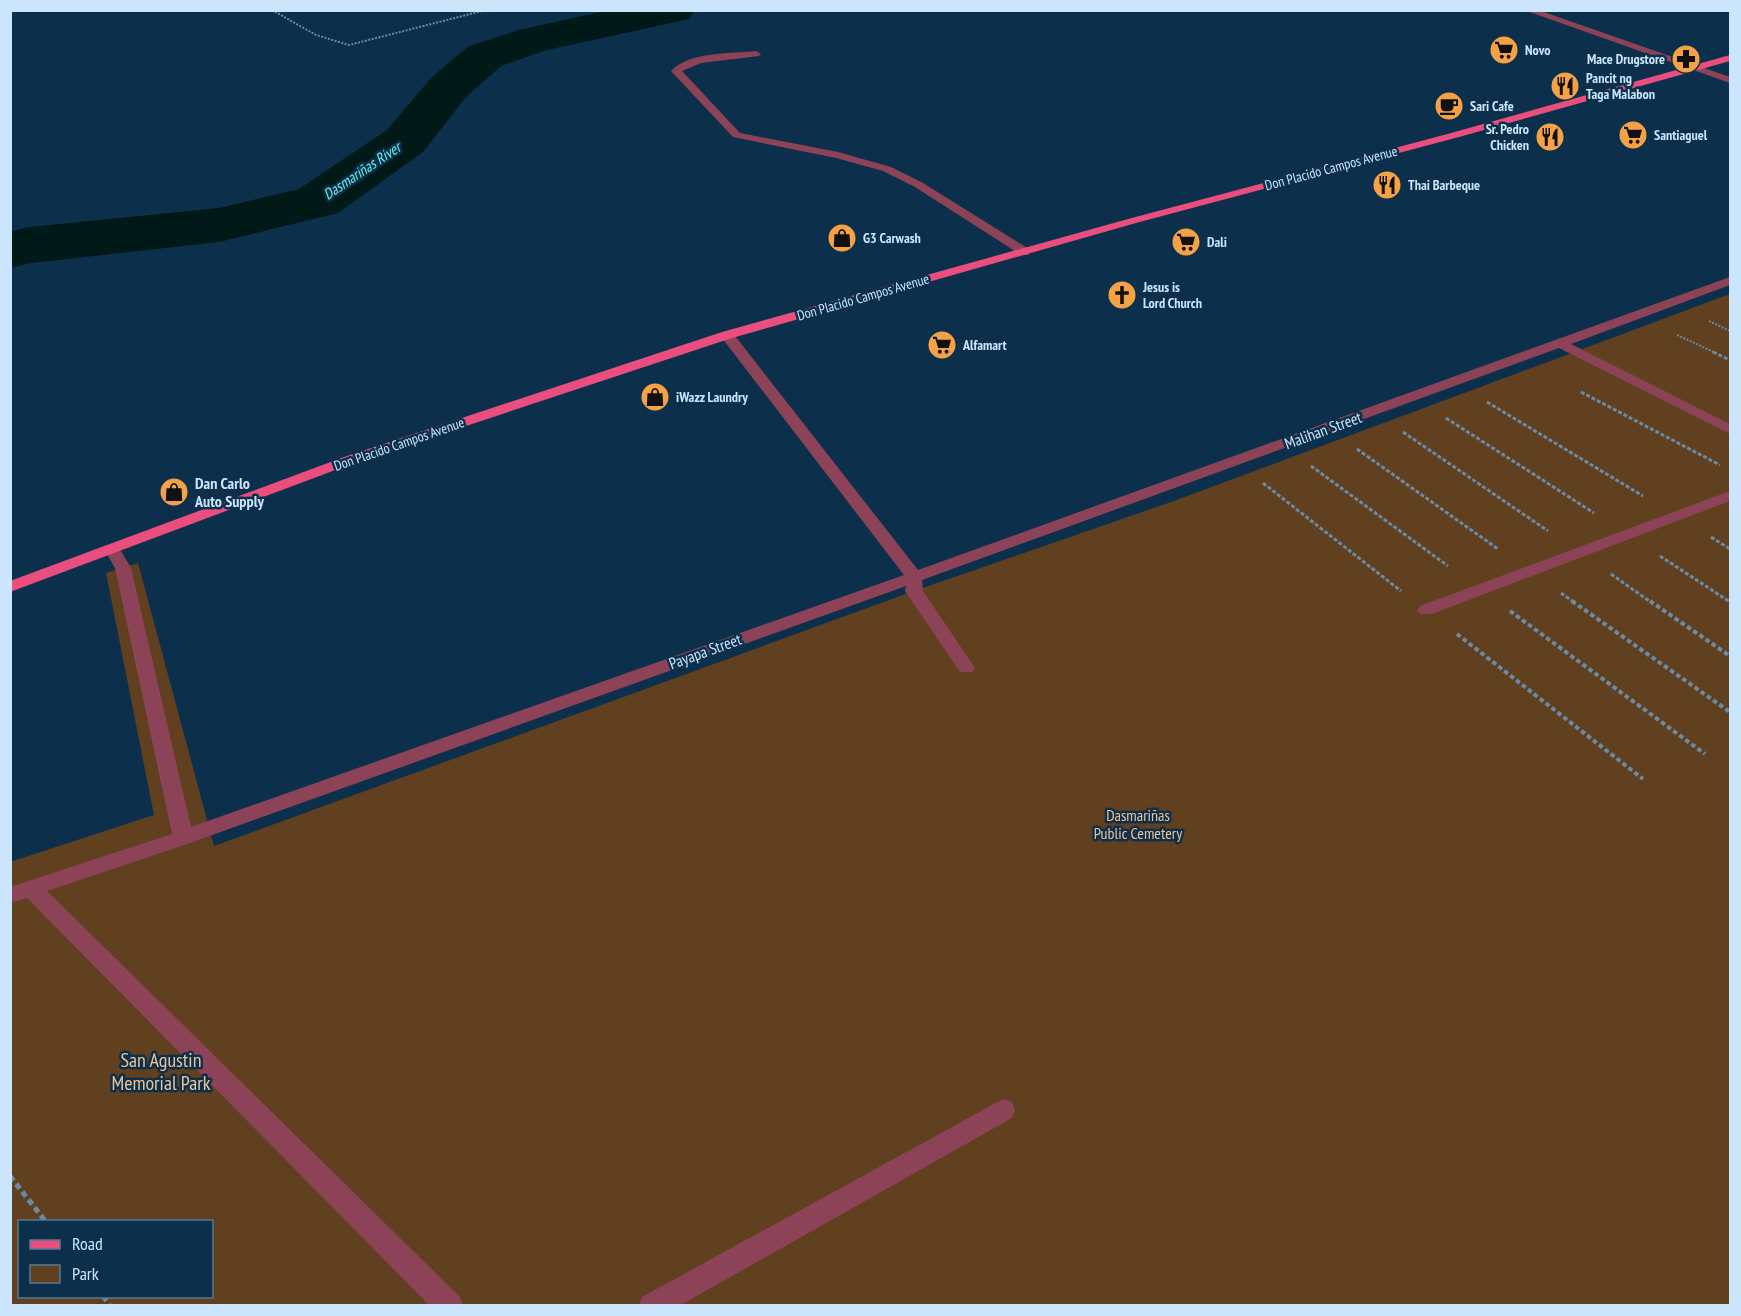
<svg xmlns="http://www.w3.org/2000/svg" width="1741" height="1316" font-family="'PT Sans Narrow',sans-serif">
	<rect width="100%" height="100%" fill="#0c304b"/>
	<path fill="#60401f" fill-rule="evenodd" d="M1730 294V1305H11L10 862 154 815 106 573 138 563 214 846 914 591 1171 502ZM20 1222H212V1296H20Z"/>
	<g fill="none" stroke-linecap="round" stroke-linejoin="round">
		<path fill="#011a17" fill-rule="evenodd" d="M609 10H695L689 19 547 50 501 66 466 97 423 152 338 213 219 242 31 263 10 268V232L30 227 219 208 299 189 387 130 432 77 469 46 519 30Z"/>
		<path stroke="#6b8aa3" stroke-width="2" stroke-dasharray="2 1.5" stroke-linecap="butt" d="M272 10 316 35 349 45 486 10
			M1709 321 1730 331
			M1677 335 1716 353"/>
		<path stroke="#6b8aa3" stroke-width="3" stroke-dasharray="4 2" stroke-linecap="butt" d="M1713 352 1730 360
			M1581 392 1720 465
			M1487 402 1643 496
			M1446 418 1594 513
			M1403 432 1548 531
			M1357 449 1498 549
			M1311 466 1448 566
			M1263 483 1401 591
			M1711 537 1730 549
			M1660 556 1730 602
			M1611 574 1652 603
			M1561 593 1575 603"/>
		<path stroke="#6b8aa3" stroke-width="4" stroke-dasharray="4.5 3" stroke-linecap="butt" d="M1572 601 1730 712
			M1650 601 1730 656
			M1510 611 1705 754
			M1457 634 1643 779"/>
		<path stroke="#6b8aa3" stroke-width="5" stroke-dasharray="6 4" stroke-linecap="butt" d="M10 1176 46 1222
			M103 1296 110 1306"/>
		<path fill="#8d4357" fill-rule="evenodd" d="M1524 10H1538L1730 77V83Z
			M756 51 761 54 759 56 701 63 682 71 740 133 838 152 891 167 923 183 1029 249V255H1021L915 187 883 171 836 158 733 137 671 71C690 51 731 54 756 51Z
			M1730 277V285L1571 344 1730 424V434L1559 348 922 580 923 591 975 668 972 672H960L905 591 906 586 190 843 47 891 460 1297 463 1306H430L27 898 10 903V887L172 834 115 568 104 549 106 546H118L131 568 191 827 904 575 722 338 720 335 722 332H732L918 570Z
			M1730 491V501L1432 614H1420L1417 610 1420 606Z
			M1003 1099 1012 1102 1015 1110 1012 1118 679 1306H639L642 1297Z"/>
		<path fill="#e94e7e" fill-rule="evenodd" d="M1730 55V61L1459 137 1136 223 732 338 354 463 10 592V581L344 457 722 332 1128 219 1451 133Z"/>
	</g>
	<defs>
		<g id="supermarket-disc" transform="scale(1.5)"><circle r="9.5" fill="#f5a246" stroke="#0c304b"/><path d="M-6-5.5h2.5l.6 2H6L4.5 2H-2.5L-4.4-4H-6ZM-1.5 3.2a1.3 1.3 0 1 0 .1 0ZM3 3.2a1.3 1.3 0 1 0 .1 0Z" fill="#111"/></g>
		<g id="pharmacy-disc" transform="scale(1.5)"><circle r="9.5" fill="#f5a246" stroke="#0c304b"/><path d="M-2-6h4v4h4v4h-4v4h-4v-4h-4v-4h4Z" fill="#111"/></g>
		<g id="restaurant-disc" transform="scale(1.5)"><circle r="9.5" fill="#f5a246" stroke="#0c304b"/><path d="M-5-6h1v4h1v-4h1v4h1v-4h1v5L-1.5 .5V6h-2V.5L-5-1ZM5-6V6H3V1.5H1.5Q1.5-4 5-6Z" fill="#111"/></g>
		<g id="cafe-disc" transform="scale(1.5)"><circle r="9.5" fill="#f5a246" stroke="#0c304b"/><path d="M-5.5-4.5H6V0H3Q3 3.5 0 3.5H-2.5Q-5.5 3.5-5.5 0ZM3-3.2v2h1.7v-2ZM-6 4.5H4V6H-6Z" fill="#111"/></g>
		<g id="shop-disc" transform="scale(1.5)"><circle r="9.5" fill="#f5a246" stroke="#0c304b"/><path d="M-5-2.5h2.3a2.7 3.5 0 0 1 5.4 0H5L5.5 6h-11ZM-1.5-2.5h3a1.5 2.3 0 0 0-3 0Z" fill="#111"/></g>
		<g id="church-disc" transform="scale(1.5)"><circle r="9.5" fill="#f5a246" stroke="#0c304b"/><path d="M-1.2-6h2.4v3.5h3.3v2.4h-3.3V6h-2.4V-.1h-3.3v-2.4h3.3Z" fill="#111"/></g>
	</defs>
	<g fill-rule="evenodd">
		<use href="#supermarket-disc" x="1504" y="50"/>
		<use href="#pharmacy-disc" x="1686" y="59"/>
		<use href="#restaurant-disc" x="1565" y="86"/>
		<use href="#cafe-disc" x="1449" y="106"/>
		<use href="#supermarket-disc" x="1633" y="135"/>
		<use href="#restaurant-disc" x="1550" y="137"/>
		<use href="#restaurant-disc" x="1387" y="185"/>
		<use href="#shop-disc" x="842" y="238"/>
		<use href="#supermarket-disc" x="1186" y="242"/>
		<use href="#church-disc" x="1122" y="295"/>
		<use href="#supermarket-disc" x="942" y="345"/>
		<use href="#shop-disc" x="655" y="397"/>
		<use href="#shop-disc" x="174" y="492"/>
	</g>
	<g text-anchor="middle" stroke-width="5" stroke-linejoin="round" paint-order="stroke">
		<g font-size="14" font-weight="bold" fill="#cbe5fc" stroke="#0c304b" text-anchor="start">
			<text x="1525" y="55">Novo</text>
			<text x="1665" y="64" text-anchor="end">Mace Drugstore</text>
			<text x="1586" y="83">Pancit ng<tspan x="1586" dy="16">Taga Malabon</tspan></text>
			<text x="1470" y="111">Sari Cafe</text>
			<text x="1529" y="134" text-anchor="end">Sr. Pedro<tspan x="1529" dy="16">Chicken</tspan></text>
			<text x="1654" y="140">Santiaguel</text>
			<text x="1408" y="190">Thai Barbeque</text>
			<text x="863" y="243">G3 Carwash</text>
			<text x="1207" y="247">Dali</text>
			<text x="1143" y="292">Jesus is<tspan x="1143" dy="16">Lord Church</tspan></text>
			<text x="963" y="350">Alfamart</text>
			<text x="676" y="402">iWazz Laundry</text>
		</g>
		<g font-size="14" fill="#cbe5fc" stroke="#0c304b">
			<text transform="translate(1331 168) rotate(-15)" y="5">Don Placido Campos Avenue</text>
			<text transform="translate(863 297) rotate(-16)" y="5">Don Placido Campos Avenue</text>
			<text transform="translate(399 444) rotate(-19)" y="5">Don Placido Campos Avenue</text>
		</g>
		<g font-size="15" font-style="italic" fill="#6df0e2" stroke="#0c304b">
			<text transform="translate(362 171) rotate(-34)" y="5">Dasmariñas River</text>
		</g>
		<g font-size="16" fill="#cbe5fc" stroke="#0c304b">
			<text transform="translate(1323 430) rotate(-20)" y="6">Malihan Street</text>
			<text transform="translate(705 651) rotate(-20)" y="6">Payapa Street</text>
		</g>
		<g font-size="16" font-weight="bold" fill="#cbe5fc" stroke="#0c304b" text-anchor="start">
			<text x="195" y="489">Dan Carlo<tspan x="195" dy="18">Auto Supply</tspan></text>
		</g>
		<g font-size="16" fill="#f0c295" stroke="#0c304b">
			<text x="1138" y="821">Dasmariñas<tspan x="1138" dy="18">Public Cemetery</tspan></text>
		</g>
		<g font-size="20" fill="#f0c295" stroke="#0c304b">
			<text x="161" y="1067">San Agustin<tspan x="161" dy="23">Memorial Park</tspan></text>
		</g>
	</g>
	<rect width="1741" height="1316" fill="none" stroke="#cbe5fc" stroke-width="24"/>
	<rect x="18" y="1220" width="195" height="78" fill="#0c304b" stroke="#587892" stroke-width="1.5"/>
	<rect x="30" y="1240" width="30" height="9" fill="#e94e7e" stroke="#587892" stroke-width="1.5"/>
	<text x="72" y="1250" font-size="18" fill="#cbe5fc">Road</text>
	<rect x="30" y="1265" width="30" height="18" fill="#60401f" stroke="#587892" stroke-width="1.5"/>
	<text x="72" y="1280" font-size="18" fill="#cbe5fc">Park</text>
</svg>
